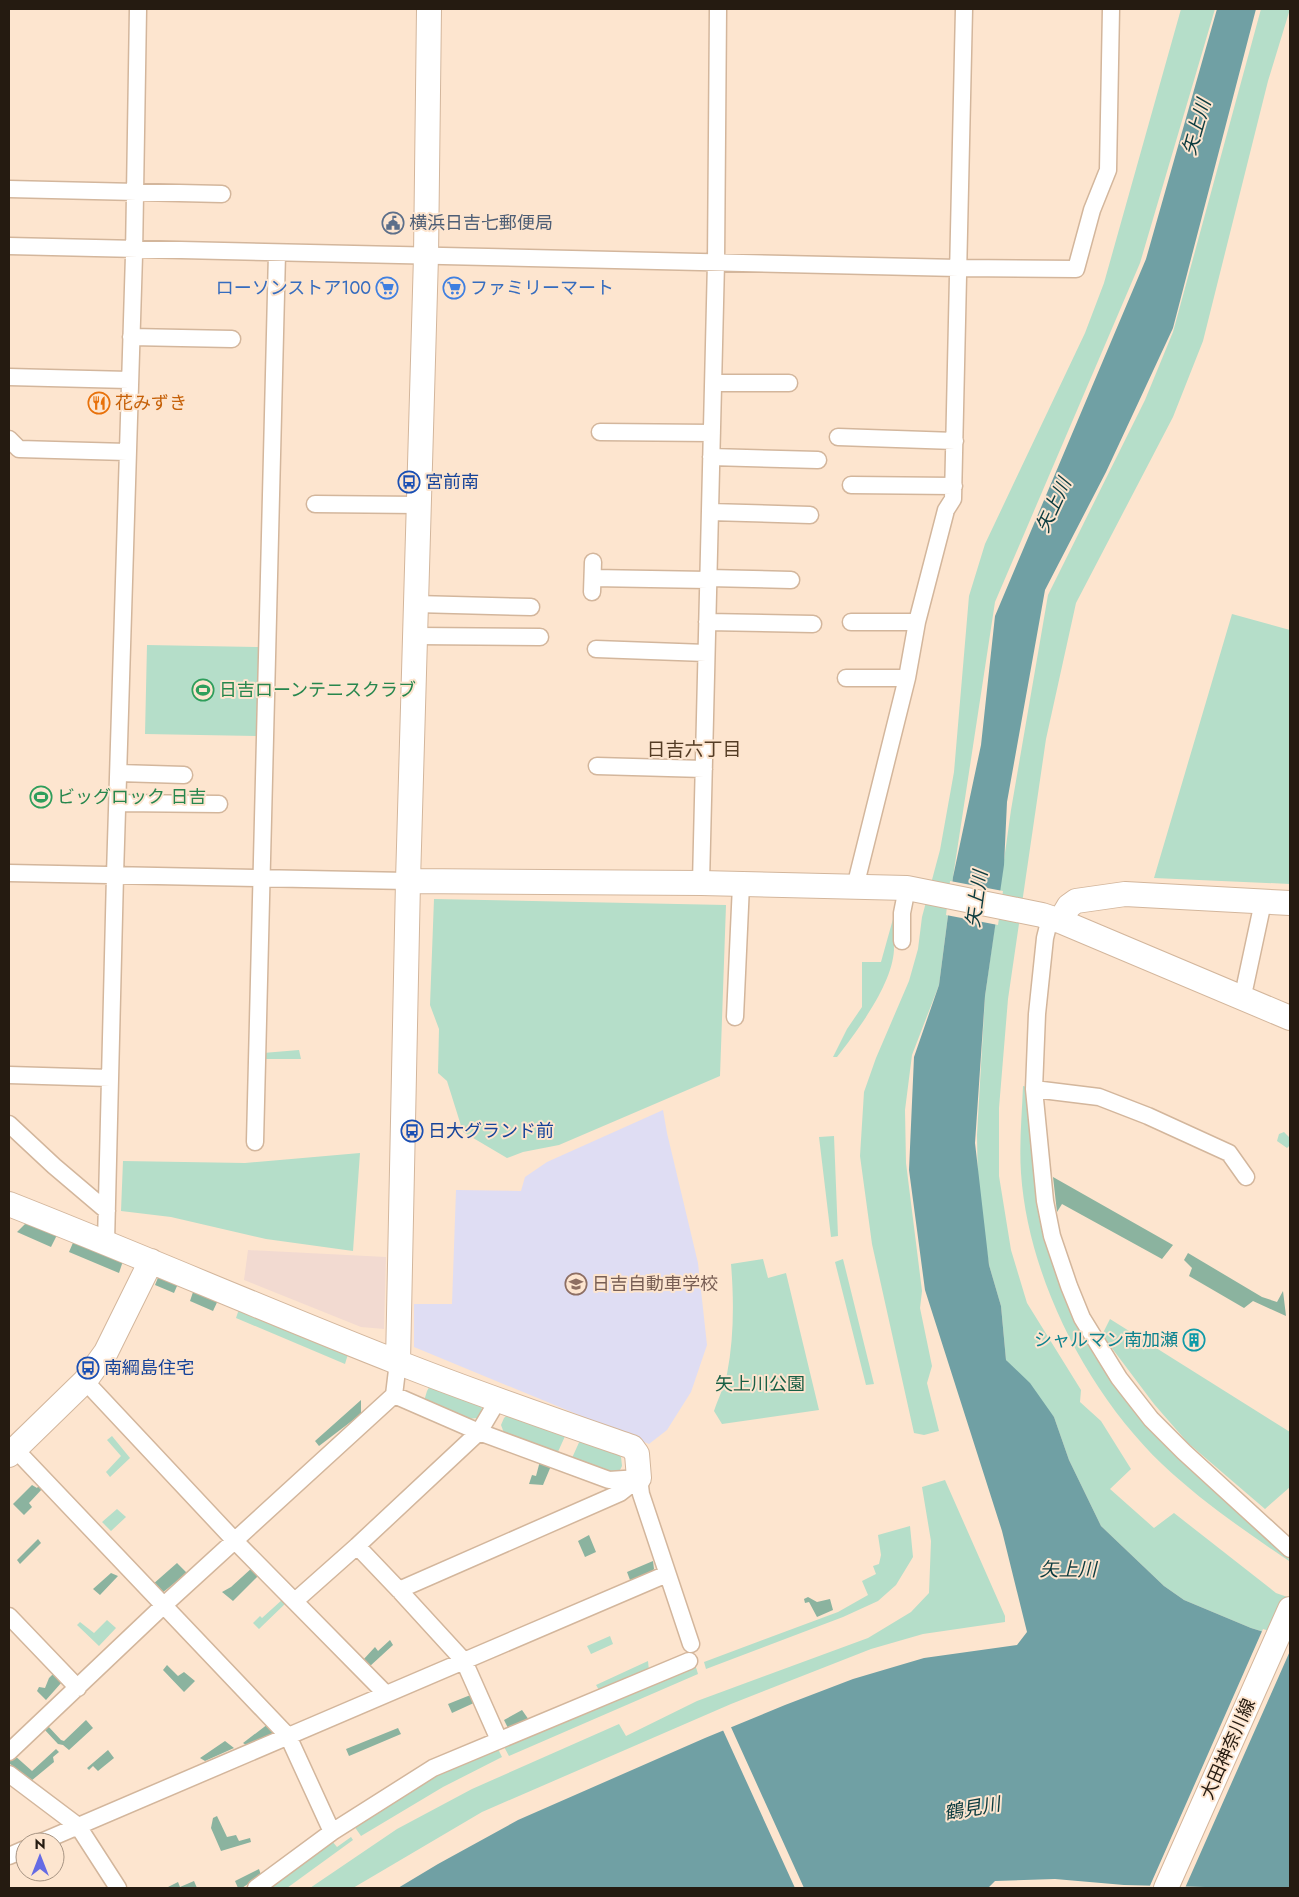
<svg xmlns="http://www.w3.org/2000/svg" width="1299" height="1897" font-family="Jost,'Noto Sans JP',sans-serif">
	<rect width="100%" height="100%" fill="#fde5cf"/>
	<path fill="#f2dad1" d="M248 1250 386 1257 384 1329 361 1327 244 1280Z"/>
	<path fill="#dfddf3" d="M663 1110 667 1133 698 1263 707 1345 691 1392 667 1430 649 1444 414 1347V1304H452L456 1190 521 1191 525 1177 547 1162Z"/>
	<path fill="#b5dec9" d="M1181 9H1215L1140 263 995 602 953 877 939 985 912 1055 905 1110 906 1163 922 1291 920 1308 932 1366 927 1383 939 1431 924 1435 914 1433 872 1244 860 1156 864 1092 876 1058 909 981 918 949 922 917 940 850 954 772 969 596 985 544 1085 333 1104 283Z
		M1261 9H1290L1268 81 1203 341 1173 417 1076 603 1046 739 1008 999 999 1108V1176L1011 1250 1027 1303 1081 1390 1080 1402 1101 1421 1131 1469 1110 1489 1154 1528 1174 1513 1276 1593 1290 1598V1640L1251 1628 1184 1600 1164 1586 1101 1526 1069 1460 1054 1417 1006 1360 1001 1306 989 1265 978 1194 977 1135 985 996 1011 810 1048 595 1145 400 1173 332Z
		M1232 614 1290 630V884L1154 878Z
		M147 645 261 647 259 736 145 734Z
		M434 899 726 905 720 1076 559 1145 523 1152 507 1158 463 1132 447 1081 438 1073 439 1029 430 1005Z
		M893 919C893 929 894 940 894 950 892 985 858 1030 837 1057H833L847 1029 862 1007V962H881Z
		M299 1050 301 1059H263V1053Z
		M1023 1086 1027 1087 1033 1163 1042 1228 1059 1281 1075 1320 1095 1357 1140 1419 1186 1465 1288 1556 1289 1561C1245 1531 1201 1501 1162 1464 1087 1392 1028 1277 1021 1173 1019 1144 1022 1114 1023 1086Z
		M1284 1132 1290 1138V1145L1287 1148 1277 1141 1279 1134Z
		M834 1136 838 1236 831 1237 819 1137Z
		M360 1153 353 1251 266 1239 171 1217 121 1211 123 1161 245 1163Z
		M763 1259 768 1278 786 1273 819 1410 722 1424 714 1411C718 1399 724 1387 727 1374 734 1338 734 1300 731 1264Z
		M843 1259 874 1384 866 1385 835 1262Z
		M241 1303 348 1354 345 1364 236 1318Z
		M1110 1319 1290 1432V1487L1265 1509 1188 1443 1154 1404 1102 1335Z
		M432 1382 481 1402 482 1411 478 1418 467 1419 424 1401 427 1391Z
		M510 1412 566 1434 557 1454 504 1433 501 1425 504 1418Z
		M112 1436 130 1458 110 1477 106 1472 121 1456 107 1440Z
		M581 1438 616 1452 621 1457 622 1466 619 1472 610 1475 572 1458Z
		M945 1480 1005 1616V1622L923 1634 871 1649 731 1704 482 1812 353 1888H310L397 1829 472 1789 619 1724 626 1736 697 1701 868 1638 911 1612 929 1593 931 1541 922 1487Z
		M117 1509 126 1517 111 1531 102 1522Z
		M910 1526 913 1557 896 1585 878 1601 843 1617 706 1669 704 1662 838 1612 868 1595 862 1581 876 1574 873 1566 879 1564 881 1555 878 1535Z
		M283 1599 287 1602 259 1629 253 1623 260 1616 262 1618Z
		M107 1620 116 1628 99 1646 77 1625 80 1622 94 1633Z
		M610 1636 613 1644 591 1654 587 1646Z
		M648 1661 649 1671 599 1690 596 1685Z
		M695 1664 698 1674 509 1756 503 1745Z
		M497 1747 502 1757 443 1787 361 1836 354 1826 435 1774Z
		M351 1837 353 1840 287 1888H267L332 1841 337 1847Z"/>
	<path fill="#8bb39f" d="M1053 1177 1173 1245 1162 1259 1062 1204 1057 1212Z
		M30 1219 59 1231 51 1247 17 1232Z
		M75 1238 124 1258 119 1273 69 1252Z
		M1188 1253 1262 1297 1277 1302 1283 1291 1286 1316 1253 1301 1244 1308 1189 1276 1192 1268 1184 1260Z
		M159 1275 180 1279 174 1293 155 1285Z
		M195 1286 220 1296 213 1311 190 1301Z
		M361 1400V1414L319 1446 315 1441Z
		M540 1461 551 1466 543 1485 529 1484 532 1475 536 1476Z
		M41 1483 44 1487 29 1503 32 1507 24 1515 13 1504 32 1485 37 1488Z
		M589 1535 596 1552 585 1557 578 1541Z
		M38 1539 41 1543 20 1564 17 1560Z
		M653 1561 654 1569 649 1575 630 1580 627 1572Z
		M177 1563 187 1573 162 1593 152 1585Z
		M253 1567 260 1574 233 1601 222 1592 231 1587Z
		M111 1573 118 1576 100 1595 93 1589Z
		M808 1597 817 1602 830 1599 833 1610 817 1617 809 1602 805 1603 804 1599Z
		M390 1640 393 1645 369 1667 363 1660 375 1647 378 1651Z
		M167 1665 178 1676 184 1672 195 1681 184 1692 163 1670Z
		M55 1672 62 1682 46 1700 37 1691 39 1687 45 1688 49 1678Z
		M473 1694 476 1702 452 1713 448 1704Z
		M522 1710 529 1720 508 1728 504 1720Z
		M86 1720 93 1728 69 1750 63 1745 58 1744 44 1729 47 1725 61 1740 64 1741Z
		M268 1724 274 1729 272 1734 246 1745 243 1743Z
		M398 1728 401 1734 349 1756 346 1749Z
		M225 1741 234 1748 205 1761 200 1758Z
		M56 1749 59 1752 53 1757 54 1762 31 1781 9 1763 14 1755 32 1771Z
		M108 1750 114 1758 98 1771 93 1766 89 1770 87 1768Z
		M217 1816 227 1837 236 1835 239 1841 250 1838 251 1842 221 1851 211 1828 213 1818Z
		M259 1869 261 1875 242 1888H238L235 1881Z
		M194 1881 197 1888H166L178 1882 180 1887Z"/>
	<path fill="#70a0a4" d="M1217 9H1256L1173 328 1106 472 1045 590 1007 802 1004 865 985 996 975 1143 989 1265 1001 1306 1006 1360 1030 1383 1054 1417 1069 1460 1101 1526 1164 1586 1184 1600 1251 1628 1290 1640V1888H1208L1205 1887 1124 1885 1055 1879 995 1881 988 1888H398L438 1864 518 1820 705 1738 785 1705 853 1679 924 1658 1017 1645 1027 1632 1002 1531 925 1290 909 1170 914 1057 939 985 953 877 981 745 995 616 1146 259Z"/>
	<path fill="#fde5cf" d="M950 881 1003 891 998 925 946 915Z
		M1263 1629 1290 1637V1651L1185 1888H1149Z
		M730 1725 804 1888H795L722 1728Z"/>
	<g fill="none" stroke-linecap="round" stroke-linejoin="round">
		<g stroke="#d3b69c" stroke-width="19">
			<path id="street" d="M9 189 222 194
				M9 246 958 268 1076 269 1092 210 1108 170 1111 9
				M131 337 232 339
				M9 377 129 380
				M713 383H789
				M600 432 712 433
				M838 437 955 441
				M9 439 19 449 127 452
				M711 457 818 460
				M851 485 954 486
				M315 504 419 505
				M710 512 810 515
				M593 578 708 580
				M708 578 791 580
				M592 592 593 562
				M416 604 531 607
				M707 622 813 624
				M851 622H917
				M416 636 540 637
				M596 649 706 653
				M846 678H907
				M597 766 704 769
				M119 773 184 775
				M118 803 219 804
				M9 873 408 881
				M701 883 716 262 718 9
				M855 887 907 678 917 622 946 510 953 499 964 9
				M1050 918 1045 938 1037 1014 1034 1089 1045 1201 1052 1236 1069 1286 1082 1318 1119 1378 1151 1419 1184 1452 1290 1549
				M902 941V913L907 888
				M1241 997 1245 986 1263 902
				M735 1017 741 885
				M9 1075 110 1078
				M1034 1089 1099 1097 1148 1116 1229 1153 1246 1177
				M9 1124 54 1166 107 1211
				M255 1142 277 253
				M106 1242 115 875 134 255 138 9
				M85 1381 236 1542 386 1694
				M394 1395 479 1432 609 1480 639 1478
				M15 1449 288 1736 332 1832
				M639 1478 641 1494 691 1644
				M357 1546 399 1590 464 1661 499 1740
				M399 1590 620 1493 639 1478
				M295 1601 357 1546 479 1432 498 1400
				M9 1616 78 1688
				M9 1752 163 1606 394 1395 398 1362
				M9 1774 78 1826 118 1888
				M41 1842 667 1574
				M9 1856 25 1849
				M256 1888 332 1832 433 1768 689 1661"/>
		</g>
		<g stroke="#d3b69c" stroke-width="26">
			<path id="secondary" d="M408 881 701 883 907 888 1042 915 1060 921 1290 1018
				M1060 921 1069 906 1076 901 1125 894 1290 903
				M9 1204C139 1255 267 1311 397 1362 475 1393 554 1420 632 1447L637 1454 639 1478
				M398 1362 408 881 426 256 429 9
				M9 1455 85 1381 106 1352 151 1261
				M1166 1888 1290 1609"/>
		</g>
		<use href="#street" stroke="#fff" stroke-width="16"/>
		<use href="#secondary" stroke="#fff" stroke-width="24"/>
	</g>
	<defs>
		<g id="civic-ring" transform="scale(1.125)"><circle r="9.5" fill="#fde5cf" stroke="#5c6f8a" stroke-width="1.5"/><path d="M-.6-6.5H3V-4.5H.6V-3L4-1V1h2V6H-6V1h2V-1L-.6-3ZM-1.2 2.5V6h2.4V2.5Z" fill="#5c6f8a"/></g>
		<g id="supermarket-ring" transform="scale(1.125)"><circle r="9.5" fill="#fde5cf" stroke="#3f7fe0" stroke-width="1.5"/><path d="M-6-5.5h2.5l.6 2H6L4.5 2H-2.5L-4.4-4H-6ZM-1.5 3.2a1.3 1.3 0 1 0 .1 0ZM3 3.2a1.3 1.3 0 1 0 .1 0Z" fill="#3f7fe0"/></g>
		<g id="restaurant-ring" transform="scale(1.125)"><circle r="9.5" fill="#fde5cf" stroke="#e8710a" stroke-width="1.5"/><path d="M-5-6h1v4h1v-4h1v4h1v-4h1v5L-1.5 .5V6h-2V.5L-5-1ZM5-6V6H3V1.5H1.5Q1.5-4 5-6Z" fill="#e8710a"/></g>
		<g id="bus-ring" transform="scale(1.125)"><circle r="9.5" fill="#fde5cf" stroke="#1a4fb4" stroke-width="1.5"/><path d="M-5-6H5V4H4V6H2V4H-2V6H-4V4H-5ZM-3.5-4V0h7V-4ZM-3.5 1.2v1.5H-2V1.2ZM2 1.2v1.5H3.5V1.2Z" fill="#1a4fb4"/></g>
		<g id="stadium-ring" transform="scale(1.125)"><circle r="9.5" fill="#fde5cf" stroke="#2e9e5b" stroke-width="1.5"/><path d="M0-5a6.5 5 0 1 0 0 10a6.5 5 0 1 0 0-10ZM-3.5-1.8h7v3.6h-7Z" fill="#2e9e5b"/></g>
		<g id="school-ring" transform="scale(1.125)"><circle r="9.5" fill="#fde5cf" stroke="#8d6e63" stroke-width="1.5"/><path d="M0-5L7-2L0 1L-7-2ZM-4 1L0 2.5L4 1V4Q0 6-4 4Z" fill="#8d6e63"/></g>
		<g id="building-ring" transform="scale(1.125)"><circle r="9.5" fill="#fde5cf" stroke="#0f9aa8" stroke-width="1.5"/><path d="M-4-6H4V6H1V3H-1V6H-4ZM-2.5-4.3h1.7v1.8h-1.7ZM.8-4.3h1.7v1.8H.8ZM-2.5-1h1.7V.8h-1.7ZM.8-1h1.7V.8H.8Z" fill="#0f9aa8"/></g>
	</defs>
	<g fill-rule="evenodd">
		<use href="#civic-ring" x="393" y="223"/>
		<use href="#supermarket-ring" x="387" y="288"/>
		<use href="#supermarket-ring" x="454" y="288"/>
		<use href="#restaurant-ring" x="99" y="403"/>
		<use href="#bus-ring" x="409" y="482"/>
		<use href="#stadium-ring" x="203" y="690"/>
		<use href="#stadium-ring" x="41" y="797"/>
		<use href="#bus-ring" x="412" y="1131"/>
		<use href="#school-ring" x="576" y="1284"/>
		<use href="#building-ring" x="1194" y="1340"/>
		<use href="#bus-ring" x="88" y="1368"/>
	</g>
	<g text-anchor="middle" stroke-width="4" stroke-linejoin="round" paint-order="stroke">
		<g font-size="18" fill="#4e5e75" stroke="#fde5cf" text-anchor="start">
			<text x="409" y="229">横浜日吉七郵便局</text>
		</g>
		<g font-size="18" fill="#366cbe" stroke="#fde5cf" text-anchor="end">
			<text x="371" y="294">ローソンストア100</text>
			<text x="470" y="294" text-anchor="start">ファミリーマート</text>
		</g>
		<g font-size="18" fill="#c56008" stroke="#fde5cf" text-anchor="start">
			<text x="115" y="409">花みずき</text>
		</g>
		<g font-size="18" fill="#164399" stroke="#fde5cf" text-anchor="start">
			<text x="425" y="488">宮前南</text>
			<text x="428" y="1137">日大グランド前</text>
			<text x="104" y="1374">南綱島住宅</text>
		</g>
		<g font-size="18" fill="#27864d" stroke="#fde5cf" text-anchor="start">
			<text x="219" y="696">日吉ローンテニスクラブ</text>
			<text x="57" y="803">ビッグロック 日吉</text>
		</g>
		<g font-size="18" fill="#785e54" stroke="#fde5cf" text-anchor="start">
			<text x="592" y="1290">日吉自動車学校</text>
		</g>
		<g font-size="18" fill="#0d838f" stroke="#fde5cf" text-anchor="end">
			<text x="1178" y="1346">シャルマン南加瀬</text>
		</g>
		<g font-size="18" fill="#185e44" stroke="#fde5cf">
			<text x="760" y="1390">矢上川公園</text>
		</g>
		<g font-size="18" fill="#251b11" stroke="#fde5cf">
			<text transform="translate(1228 1749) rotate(-66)" y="6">大田神奈川線</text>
		</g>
		<g font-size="19" font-style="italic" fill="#0b3b3f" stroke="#fde5cf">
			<text transform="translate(1196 127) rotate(-74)" y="7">矢上川</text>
			<text transform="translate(1053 505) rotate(-65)" y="7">矢上川</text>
			<text transform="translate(976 899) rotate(-82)" y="7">矢上川</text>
			<text x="1068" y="1576">矢上川</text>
			<text transform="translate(972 1808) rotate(-10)" y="7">鶴見川</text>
		</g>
		<g font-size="19" fill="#543c25" stroke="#fde5cf">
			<text x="694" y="756">日吉六丁目</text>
		</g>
	</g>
	<rect width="1299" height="1897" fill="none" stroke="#251b11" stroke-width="20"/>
	<g transform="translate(40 1857)"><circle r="24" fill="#fde5cf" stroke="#a79483"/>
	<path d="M0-4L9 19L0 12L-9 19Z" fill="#666be4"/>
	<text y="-8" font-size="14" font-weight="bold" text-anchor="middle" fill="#251b11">N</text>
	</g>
</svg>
